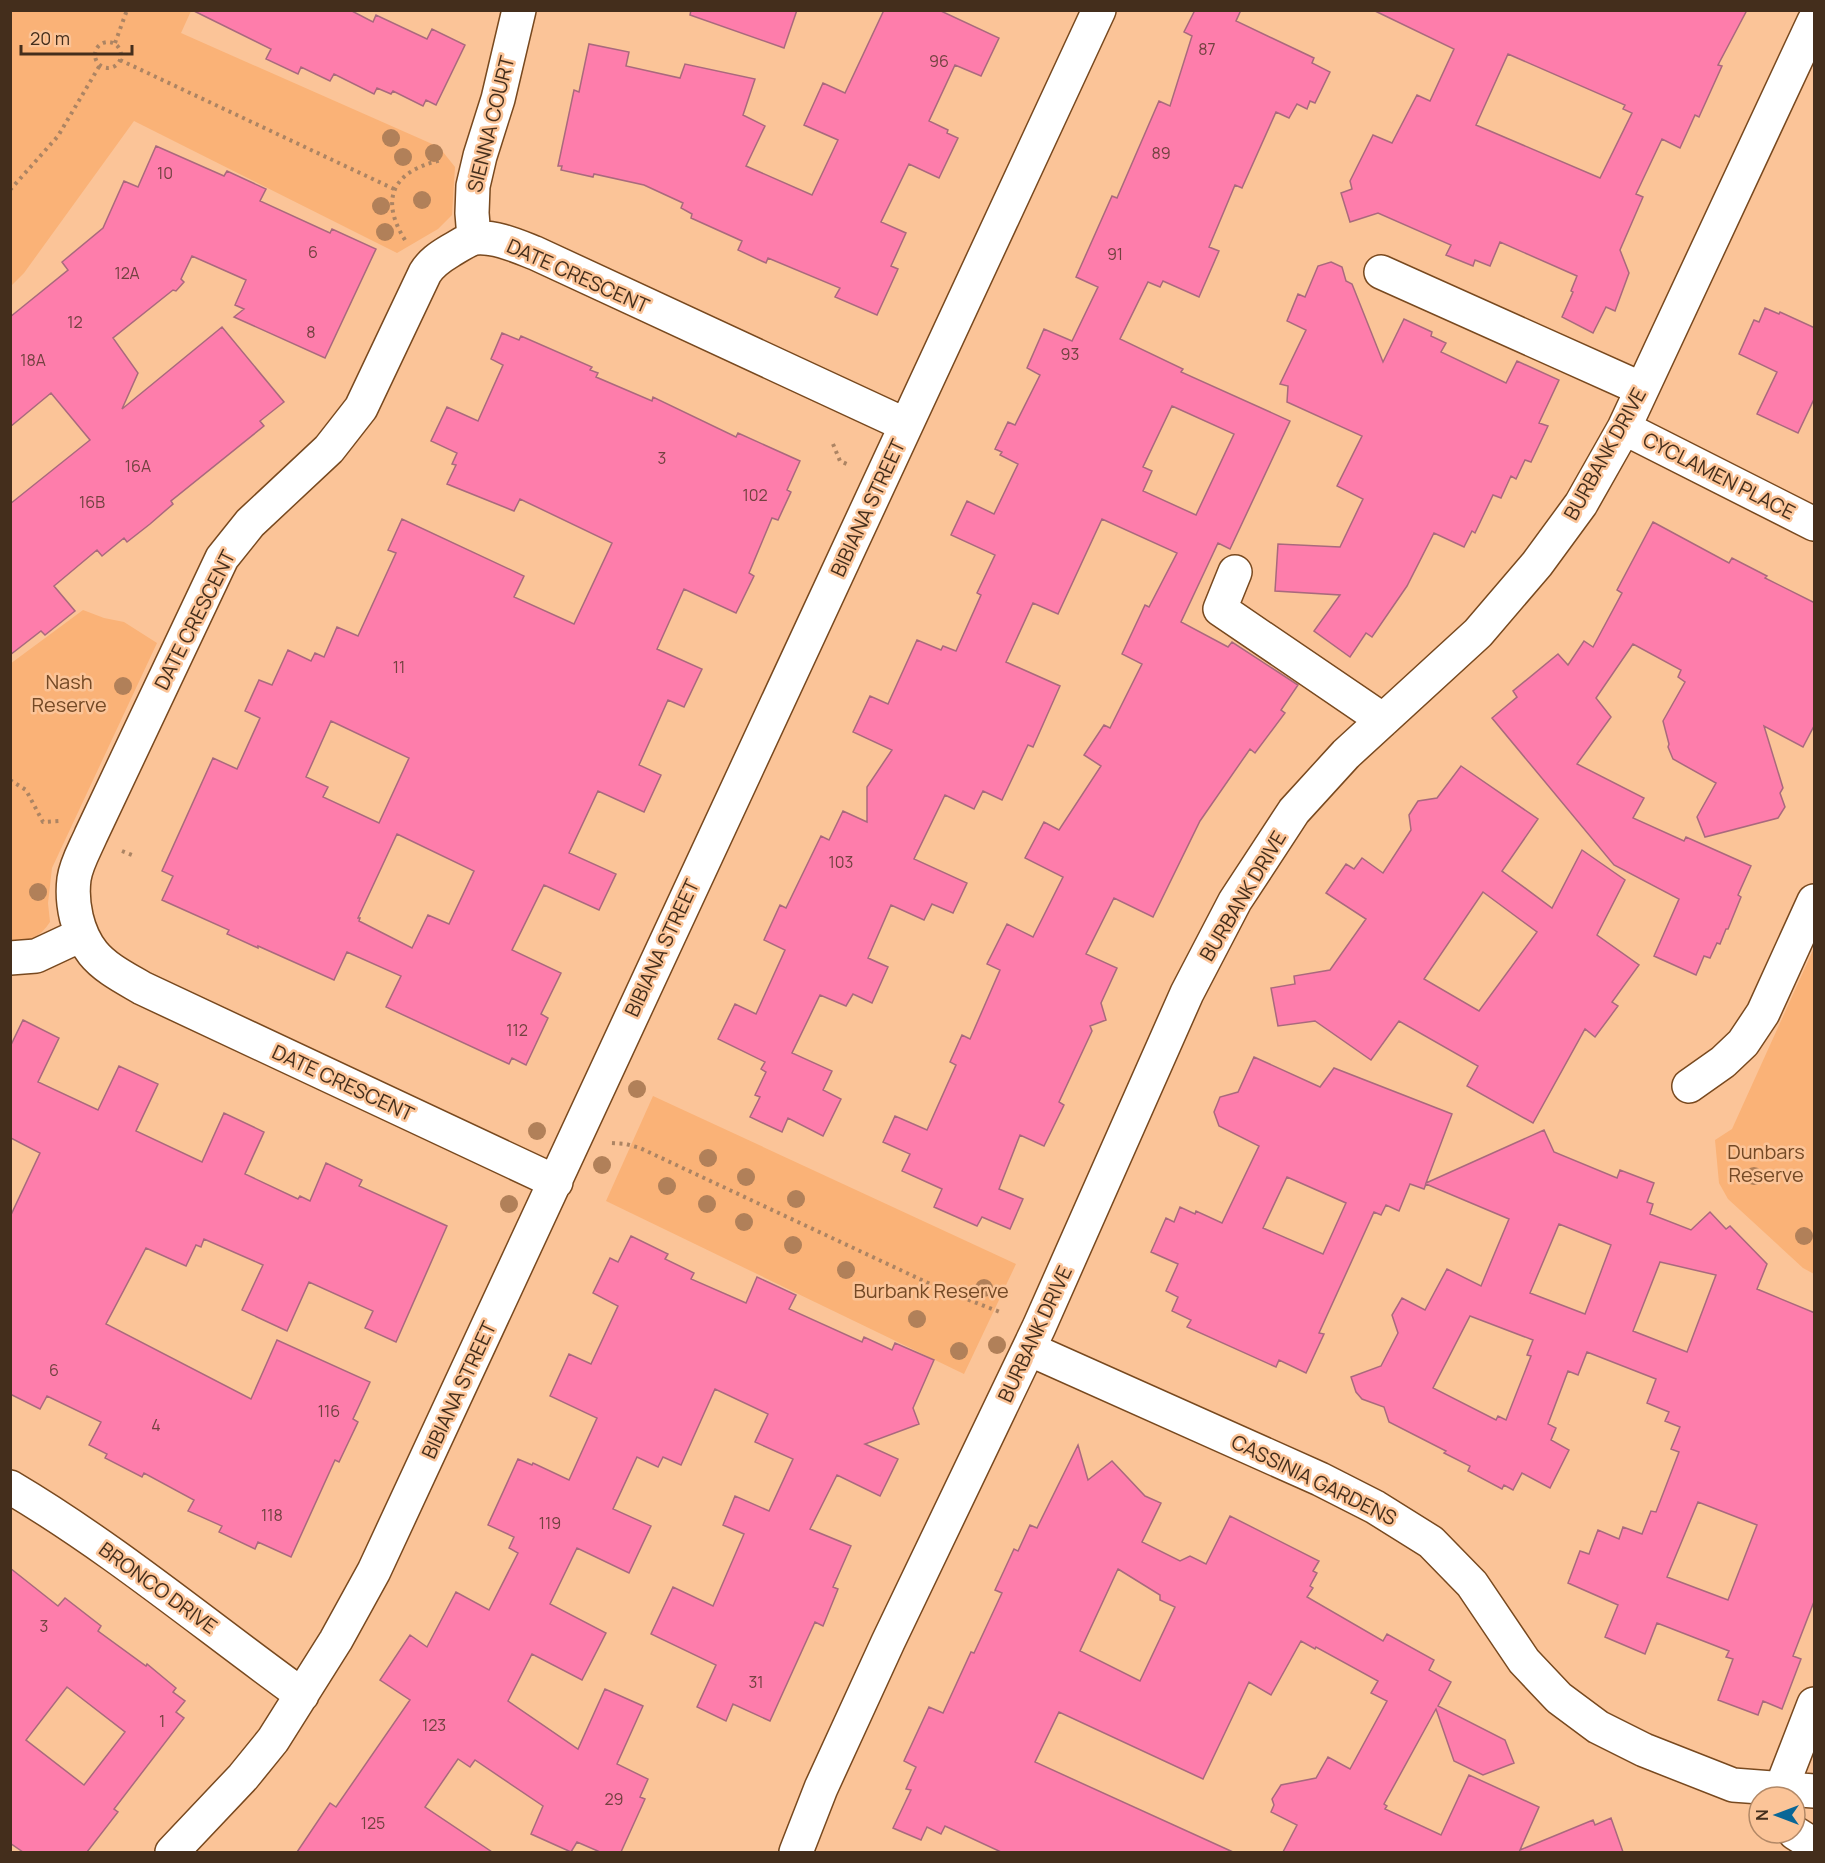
<svg xmlns="http://www.w3.org/2000/svg" width="1825" height="1863" font-family="Manrope,sans-serif">
	<rect width="100%" height="100%" fill="#fbc498"/>
	<path fill="#fab277" d="M10 11H191L181 33 439 147 455 167 452 215 438 229 397 253 134 121 24 273 11 286Z
		M83 610 104 618 124 622 157 643 52 868 48 903 50 922C41 936 27 944 10 946V664Z
		M1814 948V1274L1803 1268 1728 1199 1719 1183 1715 1140 1732 1129Z
		M653 1096 1016 1264 964 1374 606 1201Z"/>
	<path fill="#fe7dab" stroke="#a9697d" stroke-width="1.5" fill-rule="evenodd" d="M192 10H350L373 22 376 15 427 39 432 29 465 45 436 105 426 100 423 106 393 91 391 94 377 88 374 94 334 74 330 81 301 67 298 74 266 59 271 49Z
		M691 10H797L784 48 690 15Z
		M884 10 941 11 999 38 981 76 955 65 929 121 948 130 947 133 958 138 939 178 909 164 881 222 906 233 891 266 898 269 877 315 835 297 840 288 768 258 766 263 738 250 742 241 691 218 692 214 681 208 683 203 644 185 594 174 593 177 561 170 562 166H558L574 90 579 92 589 44 629 52 626 66 680 78 685 64 755 79 743 115 765 126 746 166 812 195 838 140 804 125 823 83 845 93Z
		M1195 10H1241L1236 21 1314 58 1312 63 1330 72 1315 103 1310 101 1307 109 1297 104 1289 118 1276 112 1242 188 1235 185 1209 247 1219 251 1199 297 1163 281 1160 287 1148 282 1120 339 1183 369 1181 372 1290 421 1230 549 1218 543 1181 622 1228 647 1232 642 1298 685 1281 710 1285 713 1255 753 1250 749 1200 821 1153 917 1114 898 1086 954 1117 968 1101 1003 1106 1020 1090 1026 1092 1031 1059 1102 1064 1105 1044 1146 1020 1135 999 1189 1023 1199 1010 1229 982 1217 977 1226 934 1207 942 1189 902 1171 910 1154 883 1142 895 1116 927 1130 956 1065 950 1062 962 1035 970 1039 1000 970 987 964 1007 924 1033 937 1063 877 1025 858 1044 822 1059 830 1101 766 1084 755 1104 725 1110 728 1142 664 1122 654 1145 605 1149 607 1177 553 1102 519 1058 614 1033 603 1006 662 1060 686 1033 747 1028 745 1002 800 983 791 974 809 945 795 914 859 967 883 953 913 932 904 924 920 891 905 868 958 888 967 872 1003 853 994 846 1006 820 995 792 1053 832 1071 823 1090 841 1099 823 1136 788 1118 782 1132 750 1117 760 1097 755 1095 766 1072 761 1069 765 1062 718 1039 735 1004 756 1014 785 950 764 940 780 905 786 908 821 836 829 840 843 811 867 822V787L892 750 853 732 870 696 888 704 917 640 941 650 943 646 956 651 981 595 977 593 995 555 951 535 967 501 994 514 1018 464 1000 455 1002 452 995 449 1008 422 1015 425 1040 375 1027 368 1044 329 1072 341 1098 287 1076 277 1112 196 1117 198 1159 101 1170 106 1192 36 1184 32ZM1172 406 1234 434 1196 515 1143 491 1152 471 1143 467Z
		M1373 10H1747L1718 65 1722 66 1699 117 1695 115 1680 148 1662 139 1636 194 1643 197 1620 250 1629 273 1615 311 1606 307 1593 333 1562 317 1573 292 1571 291 1577 276 1500 242 1490 266 1475 260 1473 266 1446 255 1451 245 1378 213 1350 222 1341 193 1352 189 1350 181 1373 135 1392 143 1417 95 1430 101 1454 49ZM1508 54 1625 105 1623 109 1632 113 1600 178 1476 125Z
		M156 146 224 176 227 171 266 189 260 201 330 233 332 229 376 249 325 358 234 317 244 309 235 305 246 280 192 256 181 279 184 282 176 291 173 290 113 338 138 373 122 409 222 327 284 402 260 421 264 426 171 501 173 504 150 524 127 542 124 538 102 556 97 550 54 586 75 611 45 635 41 631 10 655V504L90 440 51 393 10 427V317L68 270 62 262 103 228 124 181 138 187Z
		M1331 262 1342 267 1346 281 1352 284 1383 362 1404 319 1432 332 1431 336 1446 343 1441 352 1506 383 1517 361 1559 380 1539 423 1548 426 1531 462 1525 460 1516 479 1511 476 1501 498 1493 495 1475 533 1472 531 1464 547 1434 533 1407 586 1372 637 1366 633 1350 657 1314 631 1340 595 1275 591 1278 544 1340 547 1363 499 1337 486 1362 436 1287 402 1288 386 1280 384 1306 330 1287 321 1298 294 1305 297 1318 266Z
		M1765 308 1779 314 1780 312 1815 328V397L1798 433 1757 414 1777 372 1739 354 1754 320 1759 322Z
		M502 333 519 340 521 336 592 367 590 370 598 373 596 377 652 401 653 397 736 437 738 433 800 461 787 490 791 492 778 520 772 518 749 573 754 576 736 613 684 589 657 649 702 669 684 707 668 700 639 765 661 775 644 812 598 791 569 853 616 874 599 910 544 885 512 950 561 973 541 1014 548 1018 526 1065 512 1058 509 1064 386 1007 401 976 347 952 334 980 258 946V948L227 934 229 930 162 900 173 876 162 871 213 758 237 769 260 718 245 711 259 680 272 685 288 650 311 661 315 653 324 657 337 627 358 636 396 553 388 550 402 519 524 576 514 597 574 624 612 543 520 499 514 511 447 484 456 465 452 464 457 453 431 441 447 407 478 421 503 365 491 359ZM331 721 409 758 379 823 323 797 328 787 306 777ZM397 834 474 871 449 924 428 915 412 948 359 921 360 918H358Z
		M1653 522 1729 563 1732 558 1767 576 1765 578 1815 603V724L1803 747 1764 726 1783 788 1780 793 1785 807 1778 818 1705 837 1697 817 1716 783 1673 759 1668 747 1669 744 1663 721 1685 682 1678 677 1681 670 1633 644 1596 698 1611 717 1577 764 1644 798 1633 818 1684 841 1686 837 1751 866 1738 895 1741 897 1728 929H1726L1720 944 1717 943 1710 958 1704 956 1696 975 1654 956 1679 899 1614 865 1492 718 1517 697 1513 691 1558 654 1568 665 1584 641 1593 647 1622 593 1617 590Z
		M1461 766 1538 819 1502 871 1552 908 1582 850 1625 880 1597 935 1639 965 1612 1002 1618 1006 1595 1037 1585 1029 1533 1123 1467 1086 1478 1066 1399 1021 1371 1060 1315 1021 1278 1026 1271 988 1295 984 1294 976 1330 970 1366 919 1326 893 1346 864 1354 869 1362 858 1383 873 1411 830 1409 815 1418 801 1437 798ZM1483 892 1537 932 1479 1011 1424 979Z
		M23 1020 59 1038 38 1082 98 1110 119 1066 158 1084 136 1131 202 1162 224 1113 264 1132 245 1174 298 1199 300 1196 310 1201 326 1163 362 1180 359 1186 447 1226 396 1342 365 1328 373 1311 309 1282 287 1331 242 1310 263 1265 204 1239 201 1247 196 1245 186 1266 146 1248 106 1324 251 1399 277 1340 370 1382 353 1419 358 1422 339 1462 335 1460 291 1557 258 1542 255 1549 219 1532 222 1526 188 1511 194 1500 144 1473 142 1477 105 1458 107 1454 89 1445 101 1422 47 1396 40 1409 10 1394V1217L40 1153 11 1138 10 1140V1047Z
		M1254 1057 1320 1087 1334 1068 1452 1114 1426 1183 1544 1130 1554 1152 1617 1178 1620 1170 1654 1183 1647 1202 1653 1204 1650 1214 1691 1230 1710 1212 1726 1229 1730 1226 1767 1264 1757 1289 1815 1313V1599L1793 1656 1801 1659 1782 1709 1763 1701 1758 1715 1718 1700 1733 1659 1726 1657 1729 1651 1657 1623 1645 1654 1605 1637 1618 1605 1568 1583 1580 1551 1589 1554 1598 1530 1619 1539 1623 1527 1642 1534 1651 1511 1656 1512 1679 1452 1671 1449 1680 1427 1665 1421 1669 1412 1647 1403 1656 1379 1587 1352 1578 1375 1568 1371 1548 1424 1556 1428 1551 1440 1569 1450 1550 1488 1522 1473 1513 1490 1504 1485 1502 1489 1468 1471 1470 1466 1444 1453 1446 1451 1389 1422 1384 1407 1362 1399 1356 1392 1351 1377 1381 1366 1398 1333 1392 1315 1402 1298 1425 1310 1447 1269 1481 1286 1509 1219 1426 1184 1424 1189 1410 1184 1399 1211 1386 1205 1381 1215 1374 1212 1319 1333 1324 1334 1306 1373 1279 1360 1276 1367 1187 1327 1191 1320 1172 1311 1178 1297 1166 1291 1178 1264 1151 1252 1166 1218 1174 1222 1180 1207 1195 1214 1196 1211 1222 1223 1259 1146 1219 1126 1214 1112 1220 1097 1238 1092ZM1287 1177 1346 1203 1323 1254 1263 1228ZM1559 1224 1611 1245 1585 1314 1530 1293ZM1660 1262 1716 1275 1687 1352 1633 1331ZM1470 1316 1533 1340 1527 1355 1531 1356 1506 1420 1498 1416 1496 1420 1433 1388ZM1698 1502 1757 1525 1728 1600 1667 1577Z
		M631 1236 668 1254 665 1259 694 1273 691 1279 746 1303 757 1277 796 1295 789 1309 862 1342 864 1337 892 1350 895 1343 934 1360 913 1408 919 1424 865 1444 898 1459 880 1496 837 1475 810 1529 851 1546 833 1587 838 1589 823 1626 815 1622 770 1721 733 1704 726 1721 697 1707 716 1665 651 1634 673 1587 713 1606 744 1534 723 1525 735 1496 769 1511 793 1459 755 1442 768 1414 715 1389 681 1465 663 1457 658 1467 637 1457 613 1509 651 1526 629 1573 577 1548 550 1604 606 1633 582 1680 532 1654 508 1701 578 1749 605 1689 643 1706 617 1764 648 1779 640 1797 645 1799 621 1852H600L577 1842 571 1852 531 1834 543 1806 475 1760 470 1767 458 1759 425 1807 492 1852H297L330 1803 336 1807 410 1700 380 1680 410 1635 427 1647 456 1592 489 1610 518 1553 509 1548 514 1537 488 1525 518 1459 532 1465 533 1463 569 1480 597 1418 550 1396 569 1354 591 1364 618 1306 593 1293 610 1258 618 1262Z
		M1078 1445 1088 1480 1112 1461 1145 1496 1161 1503 1142 1542 1180 1561 1190 1556 1206 1564 1230 1516 1319 1561 1313 1571 1317 1573 1310 1586 1313 1588 1307 1597 1383 1641 1387 1634 1434 1660 1429 1670 1451 1682 1438 1706 1505 1740 1514 1763 1483 1775 1454 1761 1436 1709 1384 1804 1387 1806 1385 1809 1441 1835 1469 1775 1539 1807 1520 1850 1593 1820 1595 1825 1611 1818 1623 1852H1283L1297 1825 1271 1812 1274 1805 1272 1799 1281 1785 1316 1778 1328 1757 1350 1769 1387 1701 1371 1693 1378 1681 1316 1647 1315 1649 1301 1641 1271 1695 1249 1682 1203 1779 1059 1712 1035 1762 1233 1852H1001L945 1826 941 1834 927 1827 921 1840 893 1828 911 1790 906 1789 916 1767 904 1761 929 1707 943 1713 971 1652 974 1653 1002 1593 995 1590 1014 1549 1018 1551 1030 1525 1037 1528ZM1118 1569 1160 1595V1600L1175 1607 1140 1681 1080 1651Z
		M10 1568 58 1606 65 1598 101 1626 98 1631 146 1666 147 1664 176 1688 173 1692 185 1701 176 1712 184 1718 114 1809 118 1812 87 1852H23L10 1843ZM67 1687 125 1732 84 1785 26 1740Z"/>
	<g fill="none" stroke-linecap="round" stroke-linejoin="round">
		<g stroke="#78491f" stroke-width="36">
			<path id="street" d="M474 238 472 213 473 186 480 156 498 99 519 10
				M1381 272 1642 389
				M1624 428 1814 524
				M1235 572 1220 609 1383 720
				M10 958 36 956 81 935
				M1689 1086 1723 1062 1743 1043 1763 1013 1814 901
				M556 1182 142 988C125 978 105 968 93 953 77 933 71 903 74 879 76 864 85 849 91 835L222 558 250 523 329 449 361 408 425 273C431 263 440 257 450 251 457 247 467 240 475 238 495 236 517 246 535 253L906 425
				M1029 1349 1320 1479 1375 1507 1431 1542 1472 1584 1524 1661 1559 1698 1598 1727 1644 1750 1733 1785 1814 1791
				M10 1487C113 1548 205 1625 302 1695
				M1781 1789 1814 1704
				M1795 1833 1814 1845
				M172 1852 243 1777 273 1740 336 1640 374 1571 1099 10
				M796 1852 821 1788 888 1642 1039 1327 1187 993 1235 901 1294 811 1346 754 1478 633 1537 564 1581 504 1624 428 1814 21"/>
		</g>
		<path stroke="#ac8463" stroke-width="4" stroke-dasharray="3 4.5" stroke-linecap="butt" d="M95 55a13 13 0 1 1 26 0a13 13 0 1 1-26 0Z
			M115 43 127 10
			M120 60 394 189
			M10 190 58 136 100 65
			M405 240C378 197 395 170 442 160
			M833 444 840 461 849 465
			M10 780 26 790 43 822 59 821
			M122 851 132 855
			M612 1143 626 1144 640 1148 943 1290 1000 1312"/>
		<use href="#street" stroke="#fff" stroke-width="33"/>
	</g>
	<g fill="#b18059">
		<circle cx="391" cy="138" r="9"/>
		<circle cx="434" cy="153" r="9"/>
		<circle cx="403" cy="157" r="9"/>
		<circle cx="422" cy="200" r="9"/>
		<circle cx="381" cy="206" r="9"/>
		<circle cx="385" cy="232" r="9"/>
		<circle cx="123" cy="686" r="9"/>
		<circle cx="38" cy="892" r="9"/>
		<circle cx="637" cy="1089" r="9"/>
		<circle cx="537" cy="1131" r="9"/>
		<circle cx="708" cy="1158" r="9"/>
		<circle cx="602" cy="1165" r="9"/>
		<circle cx="1754" cy="1176" r="9"/>
		<circle cx="746" cy="1177" r="9"/>
		<circle cx="667" cy="1186" r="9"/>
		<circle cx="796" cy="1199" r="9"/>
		<circle cx="509" cy="1204" r="9"/>
		<circle cx="707" cy="1204" r="9"/>
		<circle cx="744" cy="1222" r="9"/>
		<circle cx="1804" cy="1236" r="9"/>
		<circle cx="793" cy="1245" r="9"/>
		<circle cx="846" cy="1270" r="9"/>
		<circle cx="984" cy="1288" r="9"/>
		<circle cx="917" cy="1319" r="9"/>
		<circle cx="997" cy="1345" r="9"/>
		<circle cx="959" cy="1351" r="9"/>
	</g>
	<g text-anchor="middle" stroke-width="5" stroke-linejoin="round" paint-order="stroke">
		<g font-size="16" fill="#724240">
			<text x="1207" y="55">87</text>
			<text x="939" y="67">96</text>
			<text x="1161" y="159">89</text>
			<text x="165" y="179">10</text>
			<text x="313" y="258">6</text>
			<text x="1115" y="260">91</text>
			<text x="127" y="279">12A</text>
			<text x="75" y="328">12</text>
			<text x="311" y="338">8</text>
			<text x="1070" y="360">93</text>
			<text x="33" y="366">18A</text>
			<text x="662" y="464">3</text>
			<text x="138" y="472">16A</text>
			<text x="755" y="501">102</text>
			<text x="92" y="508">16B</text>
			<text x="399" y="673">11</text>
			<text x="841" y="868">103</text>
			<text x="517" y="1036">112</text>
			<text x="54" y="1376">6</text>
			<text x="329" y="1417">116</text>
			<text x="156" y="1431">4</text>
			<text x="272" y="1521">118</text>
			<text x="550" y="1529">119</text>
			<text x="44" y="1632">3</text>
			<text x="756" y="1688">31</text>
			<text x="162" y="1727">1</text>
			<text x="434" y="1731">123</text>
			<text x="614" y="1805">29</text>
			<text x="373" y="1829">125</text>
		</g>
		<g font-size="20" fill="#442e1c" stroke="#fbc498">
			<text transform="translate(491 124) rotate(-76)" y="7">SIENNA COURT</text>
			<text transform="translate(578 276) rotate(24)" y="7">DATE CRESCENT</text>
			<text transform="translate(1605 454) rotate(-61)" y="7">BURBANK DRIVE</text>
			<text transform="translate(1719 476) rotate(27)" y="7">CYCLAMEN PLACE</text>
			<text transform="translate(868 508) rotate(-65)" y="7">BIBIANA STREET</text>
			<text transform="translate(195 620) rotate(-63)" y="7">DATE CRESCENT</text>
			<text transform="translate(1243 896) rotate(-59)" y="7">BURBANK DRIVE</text>
			<text transform="translate(662 948) rotate(-65)" y="7">BIBIANA STREET</text>
			<text transform="translate(343 1083) rotate(25)" y="7">DATE CRESCENT</text>
			<text transform="translate(1035 1334) rotate(-65)" y="7">BURBANK DRIVE</text>
			<text transform="translate(459 1390) rotate(-65)" y="7">BIBIANA STREET</text>
			<text transform="translate(1314 1480) rotate(26)" y="7">CASSINIA GARDENS</text>
			<text transform="translate(158 1588) rotate(36)" y="7">BRONCO DRIVE</text>
		</g>
		<g font-size="20" fill="#744925" stroke="#fbc498">
			<text x="69" y="689">Nash<tspan x="69" dy="23">Reserve</tspan></text>
			<text x="1766" y="1159">Dunbars<tspan x="1766" dy="23">Reserve</tspan></text>
			<text x="931" y="1298">Burbank Reserve</text>
		</g>
	</g>
	<rect width="1825" height="1863" fill="none" stroke="#442e1c" stroke-width="24"/>
	<g transform="translate(1777 1815) rotate(270)"><circle r="28" fill="#fbc498" stroke="#b28866" stroke-width="1.5"/>
	<path d="M0-4.5L10 22L0 15L-10 22Z" fill="#0a6797"/>
	<text y="-9" font-size="16" font-weight="bold" text-anchor="middle" fill="#442e1c">N</text>
	</g>
	<path d="M21 45v9h111v-9" fill="none" stroke="#442e1c" stroke-width="3"/>
	<text x="30" y="45" font-size="18" fill="#442e1c" stroke="#fbc498" stroke-width="4.5" paint-order="stroke">20 m</text>
</svg>
